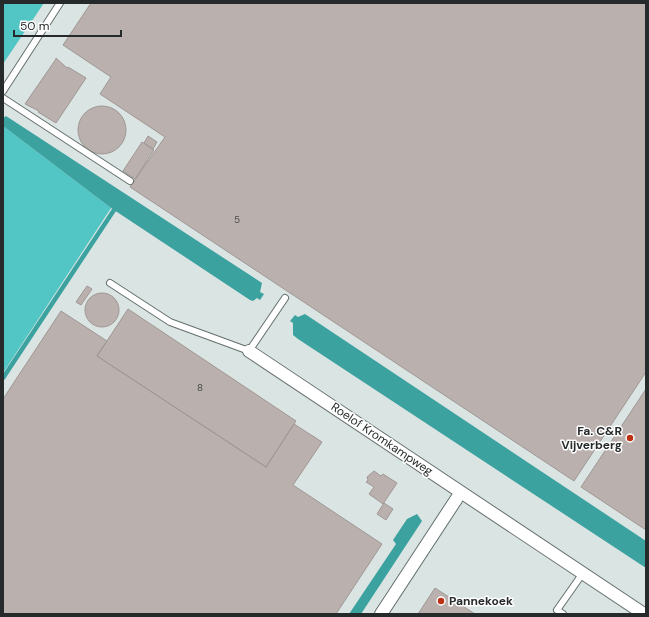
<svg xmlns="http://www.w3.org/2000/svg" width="649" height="617" font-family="'DM Sans',sans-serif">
	<rect width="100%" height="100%" fill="#d9e4e3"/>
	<path fill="#51c6c4" d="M3 3H44L3 64Z
		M3 126 111 208 3 373Z"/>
	<path fill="#3ca2a0" d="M6 116 262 283 260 292 264 294 260 300 257 298 253 301 250 300 111 208 3 126V118Z
		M305 314 646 541V568L298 339 293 335V323L290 321 295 315 298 317Z
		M417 514 422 521 361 614H349L396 544 393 540 407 519Z"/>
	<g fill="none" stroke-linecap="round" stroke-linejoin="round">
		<path stroke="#3ca2a0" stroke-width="4.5" d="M3 378 114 210"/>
	</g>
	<path fill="#bab0ae" stroke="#a09795" d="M91 3H646V372L574 481 130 187 165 137 100 94 111 77 63 45Z
		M56 58 67 68 68 67 86 78 56 123 38 112 39 111 25 104 56 59Z
		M78 130a24 24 0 1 1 48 0a24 24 0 1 1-48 0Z
		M148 136 157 142 153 149 144 143Z
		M142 142 154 150 135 179 123 171Z
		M87 286 92 289 81 305 76 302Z
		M85 310a17 17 0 1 1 34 0a17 17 0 1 1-34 0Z
		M128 309 296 421 266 467 97 356Z
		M61 311 107 341 97 356 266 467 294 424 322 442 293 485 382 544 336 614H3V399Z
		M646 389V530L581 487Z
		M374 471 381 476 383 474 397 483 383 504 369 494 374 487 366 482 368 480 367 477Z
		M384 503 393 509 386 520 377 514Z
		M435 588 475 614H418Z"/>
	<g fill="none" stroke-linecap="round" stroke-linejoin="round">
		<g stroke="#656f6e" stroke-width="8">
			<path id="service" d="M3 91 60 3
				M3 98 130 181
				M110 283 170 322 249 351 285 298
				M563 614 557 610 583 573"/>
		</g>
		<g stroke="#656f6e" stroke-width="14">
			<path id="minor" d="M249 351 644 614
				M381 614 461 492"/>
		</g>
		<use href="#service" stroke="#fff" stroke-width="6"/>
		<use href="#minor" stroke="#fff" stroke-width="12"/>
	</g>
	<g fill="#bc3116" stroke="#fff" stroke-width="1.5">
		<circle cx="630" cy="438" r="4"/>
		<circle cx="441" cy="601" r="4"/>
	</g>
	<g text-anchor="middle" stroke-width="3" stroke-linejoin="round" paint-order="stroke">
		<g font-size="10" fill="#4b4c4b">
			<text x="237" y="223">5</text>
			<text x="200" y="391">8</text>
		</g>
		<g font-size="12" font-weight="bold" fill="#262a2a" stroke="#fff" text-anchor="end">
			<text x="622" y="435">Fa. C&amp;R<tspan x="622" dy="14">Vijverberg</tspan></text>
			<text x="449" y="605" text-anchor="start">Pannekoek</text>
		</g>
		<g font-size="12" fill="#262a2a" stroke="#fff">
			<text transform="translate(382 439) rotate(34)" y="4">Roelof Kromkampweg</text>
		</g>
	</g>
	<rect width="649" height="617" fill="none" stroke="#262a2a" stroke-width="8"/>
	<path d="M14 30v6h107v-6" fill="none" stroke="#262a2a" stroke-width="2"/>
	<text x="20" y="30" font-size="12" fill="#262a2a" stroke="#ffffff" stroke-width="3" paint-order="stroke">50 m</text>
</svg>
